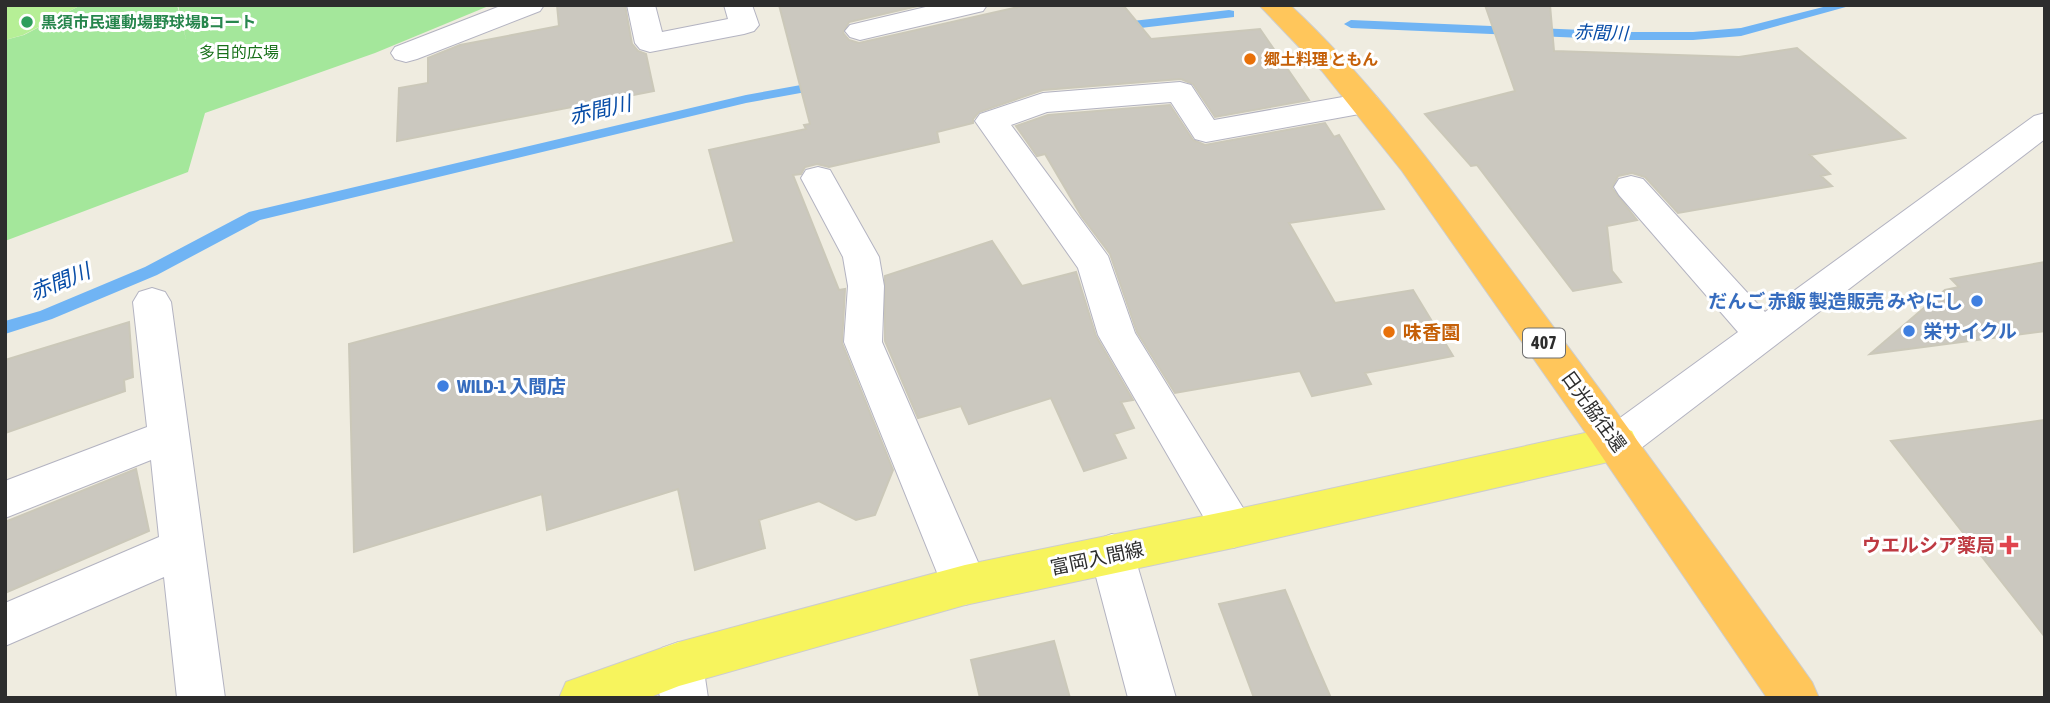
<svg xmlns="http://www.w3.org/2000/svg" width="2050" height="703" font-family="'Asap Condensed','Noto Sans JP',sans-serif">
	<rect width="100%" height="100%" fill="#efece0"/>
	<path fill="#a4e79b" d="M81 5H177L186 39 178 5H491L375 53 205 113 188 172 5 241V40L24 35Z"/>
	<path fill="#b6ef96" d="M5 5H81L23 35 5 40Z"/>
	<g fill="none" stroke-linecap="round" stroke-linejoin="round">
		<path fill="#70b4f4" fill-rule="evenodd" d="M1831 5H1853L1741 36 1693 40H1631L1351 28 1344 24 1351 20 1631 32H1693L1741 28Z
			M1229 10 1234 11V17L1115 31 1108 27 1115 23Z
			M823 81 830 85 828 88 746 103 260 220 157 275 52 319 5 334V321L40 311 145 267 249 212 746 95Z"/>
	</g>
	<path fill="#cbc8bf" stroke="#cbc8b9" stroke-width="2" d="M557 5H625L632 44 638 51 646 54 654 91 397 141 399 88 428 83V58L460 45 559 26Z
		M779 5H922L849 22 843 33 849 40 859 43 1027 5H1123L1151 39 1260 29 1309 100 1215 117 1193 84 1181 79 1043 90 979 112 973 119V123L937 132 939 142 829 167 817 164 805 167 801 174 793 175 839 290 845 289 842 343 893 470 875 515 856 520 819 501 759 520 765 548 695 570 678 489 547 530 542 494 354 552 349 344 734 242 709 150 806 129 804 125 810 124Z
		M1485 5H1550L1554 51 1739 57 1797 48 1905 138 1810 155 1830 174 1821 176 1832 186 1678 213 1645 177 1632 173 1618 176 1612 188 1637 220 1607 226 1612 271 1621 282 1573 291 1477 165 1471 166 1425 114 1515 91Z
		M1170 105 1193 140 1205 145 1325 123 1334 137 1339 135 1384 209 1289 223 1335 303 1413 290 1453 356 1365 373 1371 384 1312 396 1300 371 1175 393 1137 332 1110 254 1082 217 1045 154 1037 156 1016 126 1048 115Z
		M992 241 1022 286 1076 272 1096 336 1133 400 1121 402 1134 428 1114 434 1126 458 1084 471 1051 398 969 424 961 406 918 418 885 341V276Z
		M2045 262V331L1870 354 1945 290 1959 287 1951 279Z
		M129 322 133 377 124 380 125 391 5 433V360Z
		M2045 420V637L1891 441Z
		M136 469 149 531 5 593V522Z
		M1285 590 1310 650 1331 698H1254L1219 604Z
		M1054 641 1070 698H980L971 660Z"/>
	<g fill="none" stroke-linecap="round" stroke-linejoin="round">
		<g stroke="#b3b3c1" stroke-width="2">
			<path id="minor" d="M503 5H544L540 11 417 59 406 62 395 59 391 53 395 47Z
				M627 5H655L662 32 728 19 724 5H752L759 25 754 31 744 34 650 52 640 49 635 43Z
				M934 5H987L983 11 860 40 850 37 845 31 850 25Z
				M1180 82 1191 85 1214 120 1365 93 1376 96 1381 103 1376 110 1365 113 1206 142 1195 139 1171 102 1047 112 1011 125 1108 256 1135 333 1248 516 1255 529 1248 542 1233 548 1218 542 1098 335 1078 268 975 121 980 114 1043 93Z
				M2045 113V139L1632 455 1617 460 1602 455 1596 443 1602 431 1738 332 1619 195 1614 187 1619 179 1631 176 1643 179 1765 312 2034 116Z
				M818 167 830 170 879 257 884 286 882 342 988 585 981 599 965 605 949 599 942 585 844 342 848 286 843 257 801 178 806 170Z
				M152 288 165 292 171 302 225 698H177L164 577 5 646V603L159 537 151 460 5 518V481L147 427 133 302 139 292Z
				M1112 534 1128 540 1134 554 1176 698H1128L1090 554 1096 540Z
				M679 642 696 648 703 664 708 698H660L655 664 662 648Z"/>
		</g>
		<g stroke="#cdcdcd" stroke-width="2">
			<path id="major" d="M1617 426 1632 431 1638 443 1632 455 1617 460 1233 548 965 605 679 686 648 698H559L566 682 679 642 965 565 1233 510Z"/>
		</g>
		<g stroke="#cdcdcd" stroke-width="2">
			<path id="highway" d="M1259 5H1290C1376 85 1444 181 1514 274 1615 409 1714 545 1812 682L1819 698H1767L1590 439 1402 171 1322 71Z"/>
		</g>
		<use href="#minor" fill="#fff" fill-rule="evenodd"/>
		<use href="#major" fill="#f7f45d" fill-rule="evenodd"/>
		<use href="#highway" fill="#ffc65b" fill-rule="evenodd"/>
	</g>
	<circle fill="#2e9e5b" stroke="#fff" stroke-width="2.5" cx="27" cy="22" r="7"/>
	<g fill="#e8710a" stroke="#fff" stroke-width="2.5">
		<circle cx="1250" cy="59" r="7"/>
		<circle cx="1389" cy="332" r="7"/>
	</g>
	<g fill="#3f7fe0" stroke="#fff" stroke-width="2.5">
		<circle cx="1977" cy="301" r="7"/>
		<circle cx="1909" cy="331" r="7"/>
		<circle cx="443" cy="386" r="7"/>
	</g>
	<path fill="#e0444e" stroke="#fff" stroke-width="2.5" d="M2005.5 534.5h7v7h7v7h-7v7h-7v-7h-7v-7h7z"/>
	<g text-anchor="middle" stroke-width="6" stroke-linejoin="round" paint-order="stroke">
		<g font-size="16" font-weight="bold" fill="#27864d" stroke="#fff" text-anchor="start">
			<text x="41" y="28">黒須市民運動場野球場Bコート</text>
		</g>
		<g font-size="16" fill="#187019" stroke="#fff">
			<text x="239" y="58">多目的広場</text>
		</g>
		<g font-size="16" font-weight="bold" fill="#c56008" stroke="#fff" text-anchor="start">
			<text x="1264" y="65">郷土料理 ともん</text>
		</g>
		<g font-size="18" font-style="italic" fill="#084da7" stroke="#fff">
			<text transform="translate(1601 33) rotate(2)" y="6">赤間川</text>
		</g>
		<rect fill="#fff" stroke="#6c6c6c" stroke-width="2" x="1523" y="328.5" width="42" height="29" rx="5"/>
		<g font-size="18" font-weight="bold" fill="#2d2d2d">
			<text x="1544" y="349">407</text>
		</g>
		<g font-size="19" font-weight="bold" fill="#366cbe" stroke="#fff" text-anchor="start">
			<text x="1963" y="308" text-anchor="end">だんご 赤飯 製造販売 みやにし</text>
			<text x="1923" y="338">栄サイクル</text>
			<text x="457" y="393">WILD-1 入間店</text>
		</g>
		<g font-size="19" font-weight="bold" fill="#c56008" stroke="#fff" text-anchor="start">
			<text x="1403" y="339">味香園</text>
		</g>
		<g font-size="19" fill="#2d2d2d" stroke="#fff">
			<text transform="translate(1594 411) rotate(54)" y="7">日光脇往還</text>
			<text transform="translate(1097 558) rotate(-12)" y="7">富岡入間線</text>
		</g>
		<g font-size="19" font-weight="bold" fill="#be3a42" stroke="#fff" text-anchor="end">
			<text x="1995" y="552">ウエルシア薬局</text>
		</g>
		<g font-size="21" font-style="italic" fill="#084da7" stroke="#fff">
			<text transform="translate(600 110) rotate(-13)" y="7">赤間川</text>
			<text transform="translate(60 282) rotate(-22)" y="7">赤間川</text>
		</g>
	</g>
	<rect width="2050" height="703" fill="none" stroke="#2d2d2d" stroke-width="14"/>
</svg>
